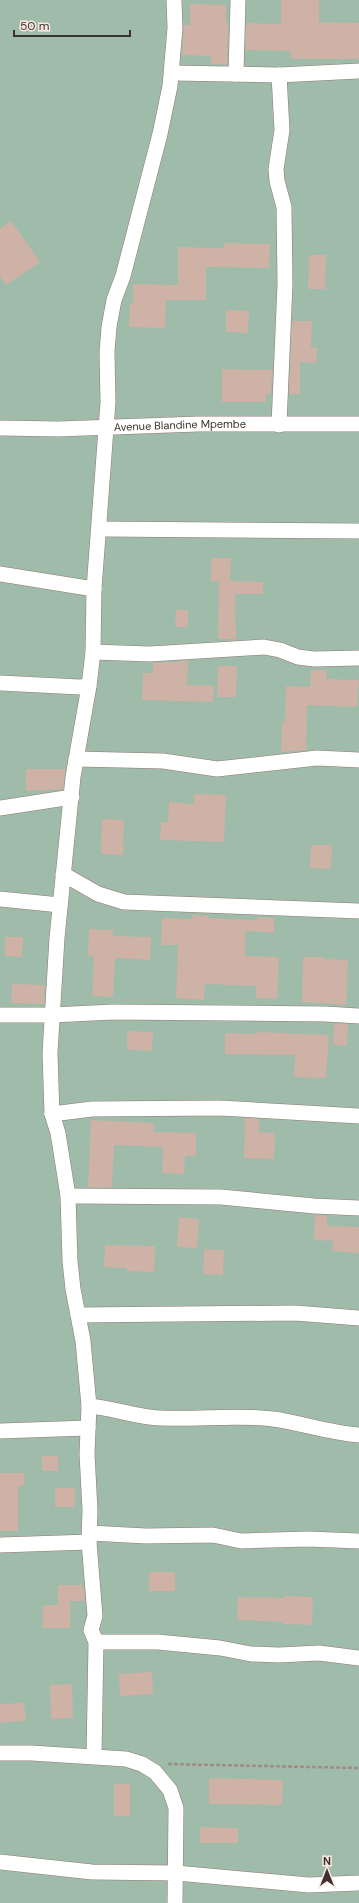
<svg xmlns="http://www.w3.org/2000/svg" width="359" height="1903" font-family="'DM Sans',sans-serif">
	<rect width="100%" height="100%" fill="#f7d9cc"/>
	<path fill="#9fbba9" d="M0 0H359V1903H0Z"/>
	<path fill="#ceb2a6" d="M281 0H319V22L359 23V59H291V51L246 50V23L281 24Z
		M190 4 226 5V23H228L227 64H211V56L182 55 184 25H190Z
		M11 221 40 262 6 285 0 277V229Z
		M225 243 270 244 269 268 206 267V300H166L165 328 129 327 130 304H133V284L178 285V247L224 248Z
		M309 255H326L325 289H308Z
		M226 310 249 311 248 333 226 332Z
		M292 321H312L311 348H317L316 363 300 362V394H289Z
		M222 369 272 370 271 394H266V402H222Z
		M211 558H231L230 581 263 582V594H235L236 639H218L219 581H211Z
		M176 610H188V627H175Z
		M188 661 187 685 214 686 213 702 142 700 143 673H153V663Z
		M218 666H237L236 697H217Z
		M311 670H327L326 679 359 680 357 707 307 705 306 750 281 752 282 722H285L286 686 310 687Z
		M26 769H65L63 789 26 791Z
		M194 794 226 795 224 842 160 840 161 822H168L169 802 194 804Z
		M102 819 124 820 123 855 101 854Z
		M311 845H332L331 869 310 868Z
		M192 915 209 916 208 918 257 920V917L274 918V933L245 931V956L279 957 277 999 256 998V986L205 984 204 1000 176 998 178 945H161L162 918 192 919Z
		M89 929 114 930 113 936 151 937 150 960 115 958 113 997 92 996 94 957 88 956Z
		M5 937H23L22 957 5 956Z
		M303 957H324V959L348 960 346 1005 302 1002Z
		M12 984 45 985 44 1004 11 1003Z
		M334 1024H348L347 1046 333 1045Z
		M127 1031 153 1032 152 1051 127 1050Z
		M258 1032 329 1035 326 1078 294 1077 295 1055 225 1054V1033L257 1034Z
		M245 1118 259 1119V1132L275 1133 274 1159 244 1158Z
		M91 1120 154 1123 153 1132 196 1133V1156H185L184 1174 162 1173 163 1147 114 1145 112 1187H88Z
		M315 1215 327 1216V1226L359 1227V1253L332 1251 333 1241 314 1240Z
		M179 1217 199 1219 197 1248 177 1247Z
		M105 1245 155 1246 154 1272 127 1271V1268L104 1267Z
		M204 1249 224 1250 223 1275 203 1274Z
		M42 1456H58V1471H42Z
		M0 1473H24V1486H18V1531H0Z
		M55 1488H75V1507H55Z
		M149 1572H175V1591H149Z
		M58 1585H83L85 1601H70V1628H43V1605H58Z
		M284 1596 313 1597 312 1625 283 1624V1622L237 1620 238 1597 284 1598Z
		M152 1672 153 1694 120 1696 119 1674Z
		M72 1684 73 1718 51 1719 50 1685Z
		M24 1703 26 1721 0 1723V1704Z
		M209 1778 283 1780 282 1805 209 1804Z
		M114 1784H130V1816H114Z
		M200 1827 238 1828V1843H200Z"/>
	<g fill="none" stroke-linecap="round" stroke-linejoin="round">
		<g stroke="#92786c" stroke-width="16">
			<g id="street">
				<path d="M172 73 279 75 359 71"/>
				<path d="M236 74 238 0"/>
				<path d="M279 75 282 130 276 169 277 181 284 207 285 284 279 425"/>
				<path id="s1" d="M0 428 58 429 198 424H359"/>
				<path d="M99 529 359 531"/>
				<path d="M0 574 94 589"/>
				<path d="M93 652 150 654 264 647 280 650 298 657 314 659 359 658"/>
				<path d="M0 683 80 687 89 686"/>
				<path d="M76 759 163 761 217 769 317 758 359 760"/>
				<path d="M0 808 72 797"/>
				<path d="M63 874 98 894 124 902 359 911"/>
				<path d="M0 899 60 905"/>
				<path d="M0 1015H52L113 1012 325 1014 359 1016"/>
				<path d="M52 1114 92 1109 220 1108 359 1116"/>
				<path d="M68 1196 221 1197 314 1206 359 1208"/>
				<path d="M78 1315 295 1313 359 1318"/>
				<path d="M89 1406C113 1408 136 1417 160 1418 198 1420 235 1414 273 1419 302 1423 329 1433 359 1435"/>
				<path d="M0 1431 88 1428"/>
				<path d="M90 1533 146 1536 213 1535 241 1541 308 1539 359 1541"/>
				<path d="M0 1545 89 1542"/>
				<path d="M96 1642H158L220 1648 251 1654 279 1655 319 1653 359 1658"/>
				<path d="M0 1753H31L126 1759 142 1764 155 1772 170 1790 176 1808 175 1903"/>
				<path d="M94 1756 96 1642 91 1630 95 1616 89 1542 90 1510 87 1454 89 1406 83 1341 73 1289 70 1261 68 1196 58 1133 52 1114 50 1053 57 938 73 777 89 686 93 652 94 589 108 402 107 352 109 327 114 300 123 276 160 134 170 86 175 28 174 0"/>
				<path d="M0 1862 92 1872 176 1873 309 1885 359 1883"/>
			</g>
		</g>
		<path stroke="#a18c83" stroke-width="2.5" stroke-dasharray="4 2" stroke-linecap="butt" d="M168 1764 359 1768"/>
		<use href="#street" stroke="#fff" stroke-width="15"/>
	</g>
	<g text-anchor="middle" stroke-width="3.5" stroke-linejoin="round" paint-order="stroke">
		<g font-size="11" fill="#3c312c" stroke="#fbe9e1">
			<text dy="4" stroke="none"><textPath href="#s1" startOffset="180">Avenue Blandine Mpembe</textPath></text>
		</g>
	</g>
	<g transform="translate(327 1871)" stroke="#fbe9e1" stroke-width="3" paint-order="stroke">
	<path d="M0-3L7 15L0 10L-7 15Z" fill="#3c312c"/>
	<text y="-6" font-size="11" font-weight="bold" text-anchor="middle" fill="#3c312c">N</text>
	</g>
	<path d="M14 30v6h116v-6" fill="none" stroke="#3c312c" stroke-width="2"/>
	<text x="20" y="30" font-size="12" fill="#3c312c" stroke="#fbe9e1" stroke-width="3" paint-order="stroke">50 m</text>
</svg>
